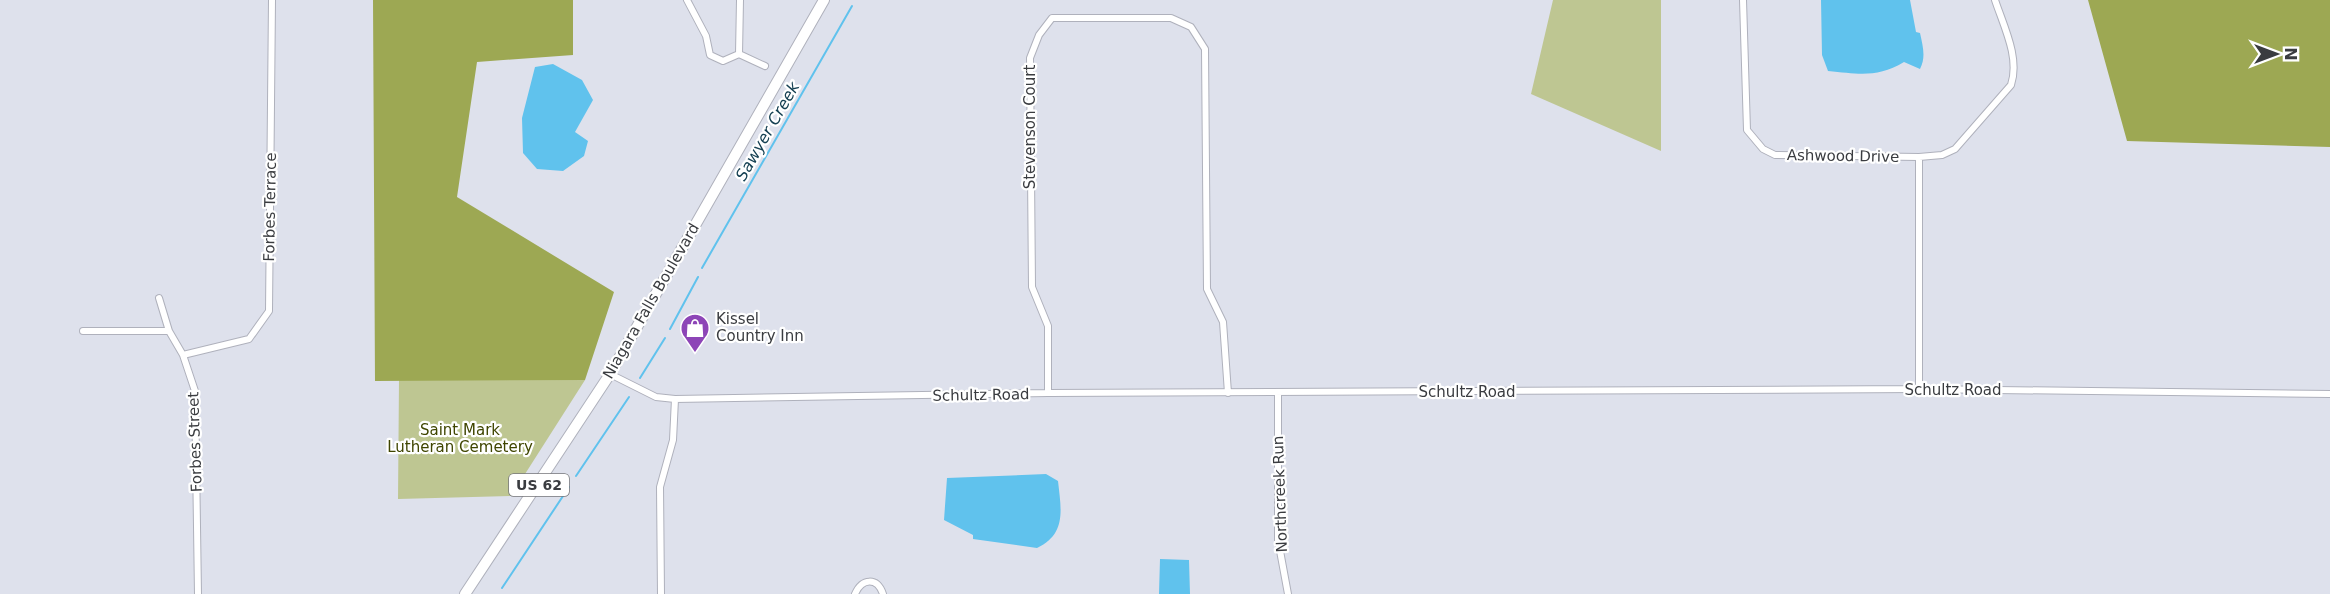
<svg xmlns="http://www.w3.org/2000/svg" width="2330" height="594" font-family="'DejaVu Sans',sans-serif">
	<rect width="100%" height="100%" fill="#dee1ec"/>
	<path fill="#bec692" d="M1553 0H1661V151L1531 94Z
		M399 380H585L511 496 398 499Z"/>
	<path fill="#9da853" d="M373 0H573V55L477 62 457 197 614 292 585 380 375 381Z
		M2088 0H2330V147L2127 141Z"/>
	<path fill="#60c2ed" d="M1821 0H1910L1916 32 1920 33C1923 47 1926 57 1920 69L1904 62C1877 78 1859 74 1828 71L1822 55Z
		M553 64 582 80 593 100 575 132 588 141 584 156 563 171 537 169 523 153 522 118 535 67Z
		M1046 474 1058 481C1061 509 1067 534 1037 548L973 539V535L944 520 947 478Z
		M1160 559 1189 560 1190 594H1159Z"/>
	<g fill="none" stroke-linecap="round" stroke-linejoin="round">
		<path stroke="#60c2ed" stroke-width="2" d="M702 268 852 6
			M670 329 698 277
			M640 378 665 338
			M576 476 629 397
			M502 588 569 487"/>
		<g stroke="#afb1bc" stroke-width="8">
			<path id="street" d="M687 0 706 36 710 55 723 61 739 54 765 66
				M1743 0 1747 130 1763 149 1775 155 1919 157 1942 155 1955 149 2011 85C2020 58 2004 27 1995 0
				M739 54 740 0
				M1919 157V389
				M159 298 169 331 183 355 195 391 198 594
				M83 331H169
				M183 355 249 339 269 311 272 0
				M610 374 656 397 675 399 1048 393 1919 389 2330 394
				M1048 393V326L1032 287 1030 58 1039 35 1052 18H1171L1191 27 1205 49 1207 289 1223 322 1228 393
				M1278 393V540L1288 594
				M661 594 660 487 673 440 675 399
				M855 594C862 578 877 577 883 594"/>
		</g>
		<g stroke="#afb1bc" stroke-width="12">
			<path id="primary" d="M465 594 610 374 824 0"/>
		</g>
		<use href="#street" stroke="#fff" stroke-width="6"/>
		<use href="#primary" stroke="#fff" stroke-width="10"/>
	</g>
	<defs>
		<g id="shop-pin" transform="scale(1.5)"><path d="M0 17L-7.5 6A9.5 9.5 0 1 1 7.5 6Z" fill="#8d45b7" stroke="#fff"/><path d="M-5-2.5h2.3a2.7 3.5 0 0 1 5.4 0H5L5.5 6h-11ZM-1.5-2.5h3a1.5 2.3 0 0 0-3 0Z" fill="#fff"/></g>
	</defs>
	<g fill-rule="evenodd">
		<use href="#shop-pin" x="695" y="328"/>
	</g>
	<g text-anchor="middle" stroke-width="4.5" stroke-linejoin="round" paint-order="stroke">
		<rect fill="#fff" stroke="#757679" stroke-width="1.5" x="509" y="474" width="60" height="22" rx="4.5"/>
		<g font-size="14" font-weight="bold" fill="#3a3c40">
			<text x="539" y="490">US 62</text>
		</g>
		<g font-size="15" fill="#3a3c40" stroke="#fff">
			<text transform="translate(1030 127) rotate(-90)" y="5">Stevenson Court</text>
			<text transform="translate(1843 156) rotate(1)" y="5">Ashwood Drive</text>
			<text transform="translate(270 207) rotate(-89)" y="5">Forbes Terrace</text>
			<text transform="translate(651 301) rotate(-60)" y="5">Niagara Falls Boulevard</text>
			<text x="1953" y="395">Schultz Road</text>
			<text x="1467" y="397">Schultz Road</text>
			<text transform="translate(981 395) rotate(-1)" y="5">Schultz Road</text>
			<text transform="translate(195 442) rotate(-92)" y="5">Forbes Street</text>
			<text transform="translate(1280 494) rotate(-92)" y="5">Northcreek Run</text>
		</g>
		<g font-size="15" fill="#3a3c40" stroke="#fff" text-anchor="start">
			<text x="716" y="324">Kissel<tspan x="716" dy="17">Country Inn</tspan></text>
		</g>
		<g font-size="15" fill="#3f4500" stroke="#fff">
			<text x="460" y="435">Saint Mark<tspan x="460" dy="17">Lutheran Cemetery</tspan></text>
		</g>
		<g font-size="16" font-style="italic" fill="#154052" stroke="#fff">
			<text transform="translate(767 131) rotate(-60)" y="6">Sawyer Creek</text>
		</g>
	</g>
	<g transform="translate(2276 54) rotate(90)" stroke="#ffffff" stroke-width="4.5" paint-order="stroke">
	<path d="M0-4.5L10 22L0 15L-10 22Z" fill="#3a3c40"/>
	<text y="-9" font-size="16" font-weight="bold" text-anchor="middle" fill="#3a3c40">N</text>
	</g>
</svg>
